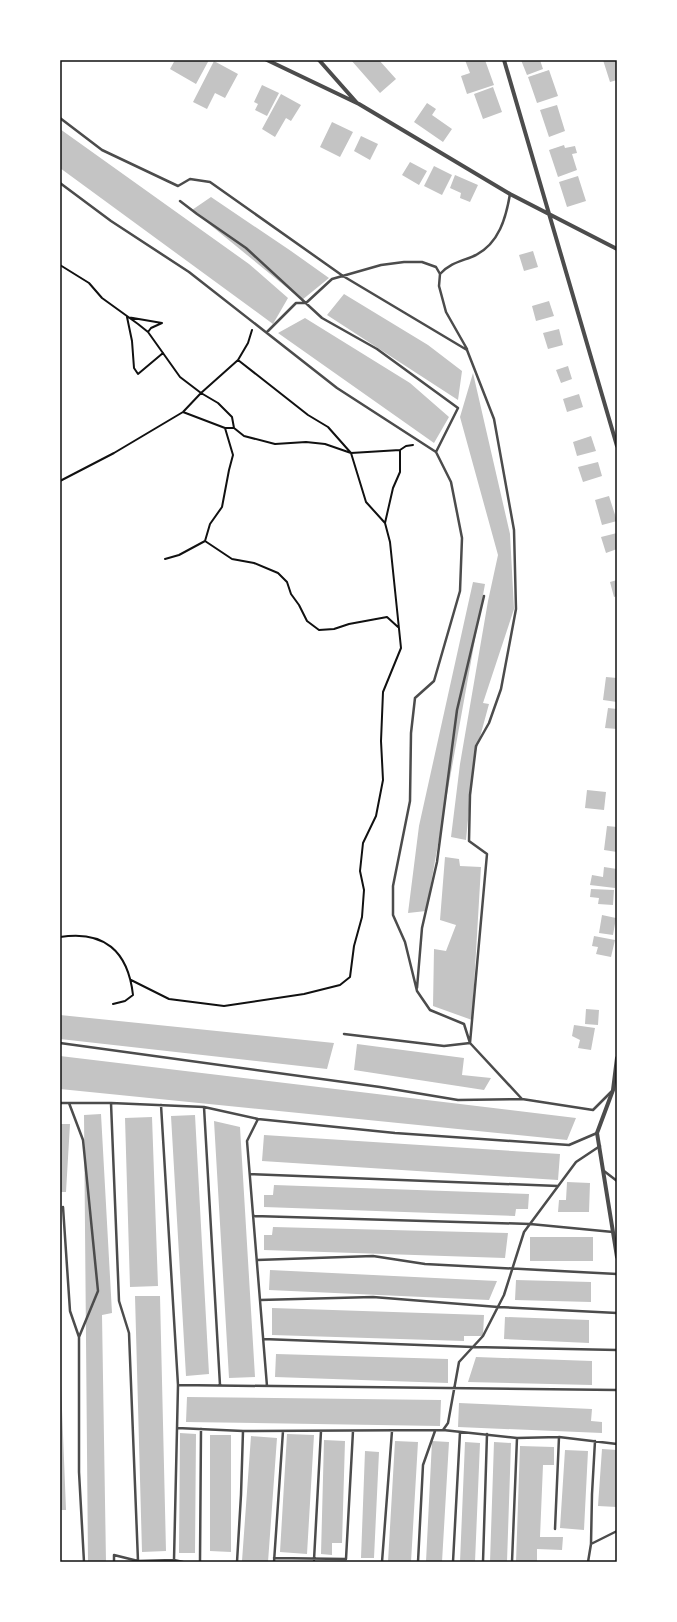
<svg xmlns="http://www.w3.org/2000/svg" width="677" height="1622" font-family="'Source Sans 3',sans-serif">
	<rect width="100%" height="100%" fill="#fff"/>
	<path fill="#c4c4c4" d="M175 60H209L196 84 170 69Z
		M351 60H379L396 79 380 93Z
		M465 60H485L494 85 467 94 461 76 470 73Z
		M521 60H540L543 69 527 75Z
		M603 60H617V80L610 82Z
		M214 61 238 74 225 98 215 93 207 109 193 102Z
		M549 70 558 96 537 103 528 77Z
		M262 85 279 93 267 116 255 110 258 104 254 102Z
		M493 87 502 112 483 119 474 94Z
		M281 94 301 105 291 121 286 118 275 137 262 129Z
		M427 103 436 109 432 115 452 129 443 142 414 122Z
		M557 105 565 131 549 137 540 110Z
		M332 122 353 132 340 157 320 147Z
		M60 129 249 264 288 298 273 324 60 168Z
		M361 136 378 144 370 160 354 151Z
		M564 145 565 148 575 146 577 153 572 154 577 170 558 177 549 150Z
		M410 162 427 171 419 185 402 175Z
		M434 166 452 175 442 195 424 186Z
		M455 175 478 185 470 202 460 198 461 193 450 188Z
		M578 176 586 201 567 207 559 182Z
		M211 197 291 251 329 278 302 300 192 210Z
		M533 251 538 267 524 271 519 255Z
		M344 294 428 345 462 371 458 400 327 315Z
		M549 301 554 316 536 321 532 306Z
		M305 318 410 383 449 417 434 443 278 333Z
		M559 329 563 345 548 349 543 333Z
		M568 366 572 379 561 383 556 370Z
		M473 373 510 534 514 609 483 703 489 704 474 759 466 840 451 837 460 764 488 601 498 555 460 417Z
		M579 394 583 407 567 412 563 399Z
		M591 436 596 451 577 456 573 442Z
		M598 462 602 476 583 482 578 467Z
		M609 496 617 521 602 525 595 500Z
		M617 533V549L606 553 601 537Z
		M617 580V596L614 597 610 582Z
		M473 582 485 584 426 911 408 913 419 826Z
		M606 677 617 678V702L603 700Z
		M608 708 617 709V729L605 728Z
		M587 790 606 792 604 810 585 808Z
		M607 826 617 827V852L604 850Z
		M445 857 459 859 460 866 481 867 472 1020 433 1006 434 949 446 951 456 925 440 920Z
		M604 867 617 869 615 888 590 885 592 875 603 877Z
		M591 889 614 890 613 905 598 904 599 898 590 897Z
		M602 915 616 918 613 935 599 933Z
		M594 936 615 940 611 957 596 954 598 947 592 946Z
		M586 1009 599 1010 598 1025 585 1024Z
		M60 1015 334 1043 327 1069 60 1039Z
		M574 1025 595 1028 591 1050 578 1048 580 1040 572 1036Z
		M357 1044 464 1058 462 1075 491 1078 484 1090 354 1070Z
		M60 1056 576 1118 567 1140 60 1089Z
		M101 1114 112 1313 102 1315 106 1562H88L84 1115Z
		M195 1115 209 1374 186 1376 171 1116Z
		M152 1117 158 1286 130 1287 125 1118Z
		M214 1121 240 1127 255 1377 229 1378Z
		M60 1124H70L66 1192H60Z
		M264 1135 560 1154 558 1180 262 1161Z
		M567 1182 590 1183 589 1212H558L559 1200H566Z
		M274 1185 529 1194 528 1209H516L515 1216 264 1207V1195H273Z
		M273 1227 508 1233 505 1258 264 1250V1235H272Z
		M530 1237H593V1261H530Z
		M270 1270 497 1281 489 1300 269 1290Z
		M516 1280 591 1282V1302L515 1300Z
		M135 1296H160L166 1551 142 1552Z
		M272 1308 484 1315 483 1336H464V1341L272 1335Z
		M505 1317 589 1320V1343L504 1339Z
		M276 1354 448 1359V1383L275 1377Z
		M476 1357 592 1361V1385L468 1382Z
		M60 1384H61L66 1510H60Z
		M187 1397 441 1400 440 1426 186 1422Z
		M459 1403 592 1409 591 1421 602 1422V1433L458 1427Z
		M180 1433 196 1434 195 1553H179Z
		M287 1434 314 1435 307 1554 280 1552Z
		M210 1435H231V1552L210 1551Z
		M251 1436 277 1438 268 1562 242 1561Z
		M324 1440 345 1441 342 1543H332V1555L321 1554Z
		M395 1441 418 1442 411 1562H388Z
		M432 1441 449 1442 442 1562H426Z
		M465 1442 480 1443 475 1562H460Z
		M494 1442 511 1443 507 1562H490Z
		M520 1446 554 1447V1465H543L540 1537H563L562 1550 537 1549V1562H516Z
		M602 1449 617 1450V1507L598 1506Z
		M565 1450 588 1451 584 1530 560 1528Z
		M365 1451 379 1452 374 1558H361Z"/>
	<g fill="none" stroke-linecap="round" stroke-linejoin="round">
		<path stroke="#111" stroke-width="2" d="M60 265 89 283 102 298 138 324 148 332
			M238 360 308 415 328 427 351 453 366 502 385 523
			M183 412 225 428H234
			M400 450 406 446 413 445
			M60 481 114 453 183 412 201 393 238 360 248 343 252 330
			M205 541 232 559 254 563 278 573 287 582 291 594 299 605 307 621 319 630 334 629 349 624 387 617 398 627
			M165 559 179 555 205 541 210 524 222 507 229 470 233 455 225 428
			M60 937C104 930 128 951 133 995L125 1001 113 1004
			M131 980 169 999 224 1006 304 994 340 985 350 977 354 946 362 917 364 890 360 871 363 843 376 816 383 780 381 741 383 692 401 648 390 542 385 523 393 488 400 472V450L351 453 325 444 306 442 275 444 244 436 234 428 232 417 218 403 201 393 180 377 148 332 151 328 162 323 127 317 132 341 134 368 138 374 163 353"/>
		<path stroke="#4c4c4c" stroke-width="2.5" d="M60 118 102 150 178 186 190 179 210 182 343 276 467 350 494 419 514 530 516 609 501 689 489 723 476 746 470 795 469 841 487 854 470 1043 444 1046 344 1034
			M60 183 111 221 189 272 337 388 436 452 451 482 462 538 460 591 434 681 415 698 411 733 410 801 393 886V915L405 942 417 991 430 1010 464 1024 470 1043 522 1099
			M180 201 197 214 246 248 322 318 377 349 458 408 436 452
			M440 274C451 262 463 261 476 255 499 243 506 218 510 194
			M267 332 296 303H306L332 279 381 265 404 262H422L436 267 440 274 439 286 446 312 467 349
			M417 988 422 928 437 862 457 710 484 596
			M60 1043 380 1087 458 1100 522 1099 593 1110 611 1092
			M60 1103H111L204 1107 258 1119 395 1133 569 1145 597 1133
			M69 1103 83 1140 98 1291 79 1337V1472L84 1562
			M111 1103 119 1301 129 1333 138 1561 174 1560 178 1385 617 1390
			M161 1105 178 1385
			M204 1107 220 1385
			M258 1119 247 1141 267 1386
			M604 1171 617 1181
			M250 1174 558 1186
			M63 1207 70 1311 79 1337
			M253 1216 530 1224 613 1232
			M257 1260 373 1256 425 1264 617 1274
			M260 1300 373 1297 498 1307 617 1313
			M263 1339 473 1347 617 1350
			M177 1428 243 1431 443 1430 448 1423 459 1362 483 1336 504 1295 524 1232 576 1162 600 1146
			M443 1430 517 1438 559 1437 617 1444
			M555 1529 559 1437
			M591 1544 617 1531
			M274 1558 346 1559 353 1431
			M174 1560 183 1562
			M314 1560 321 1431
			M114 1562V1555L138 1561
			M200 1562 201 1429
			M237 1562 241 1495 243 1431
			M274 1562 283 1431
			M382 1562 392 1431
			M418 1562 423 1465 435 1431
			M453 1562 460 1432
			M483 1562 487 1434
			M512 1562 517 1438
			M588 1562 591 1544 592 1494 595 1441"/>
		<path stroke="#4c4c4c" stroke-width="4" d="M267 60 359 104 510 194 617 249
			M319 60 357 103
			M504 60 617 446
			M617 1058 613 1090 597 1133 617 1257"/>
	</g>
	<rect width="677" height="1622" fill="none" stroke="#ffffff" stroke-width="122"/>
	<rect x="61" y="61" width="555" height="1500" fill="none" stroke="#111" stroke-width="1.5"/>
</svg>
